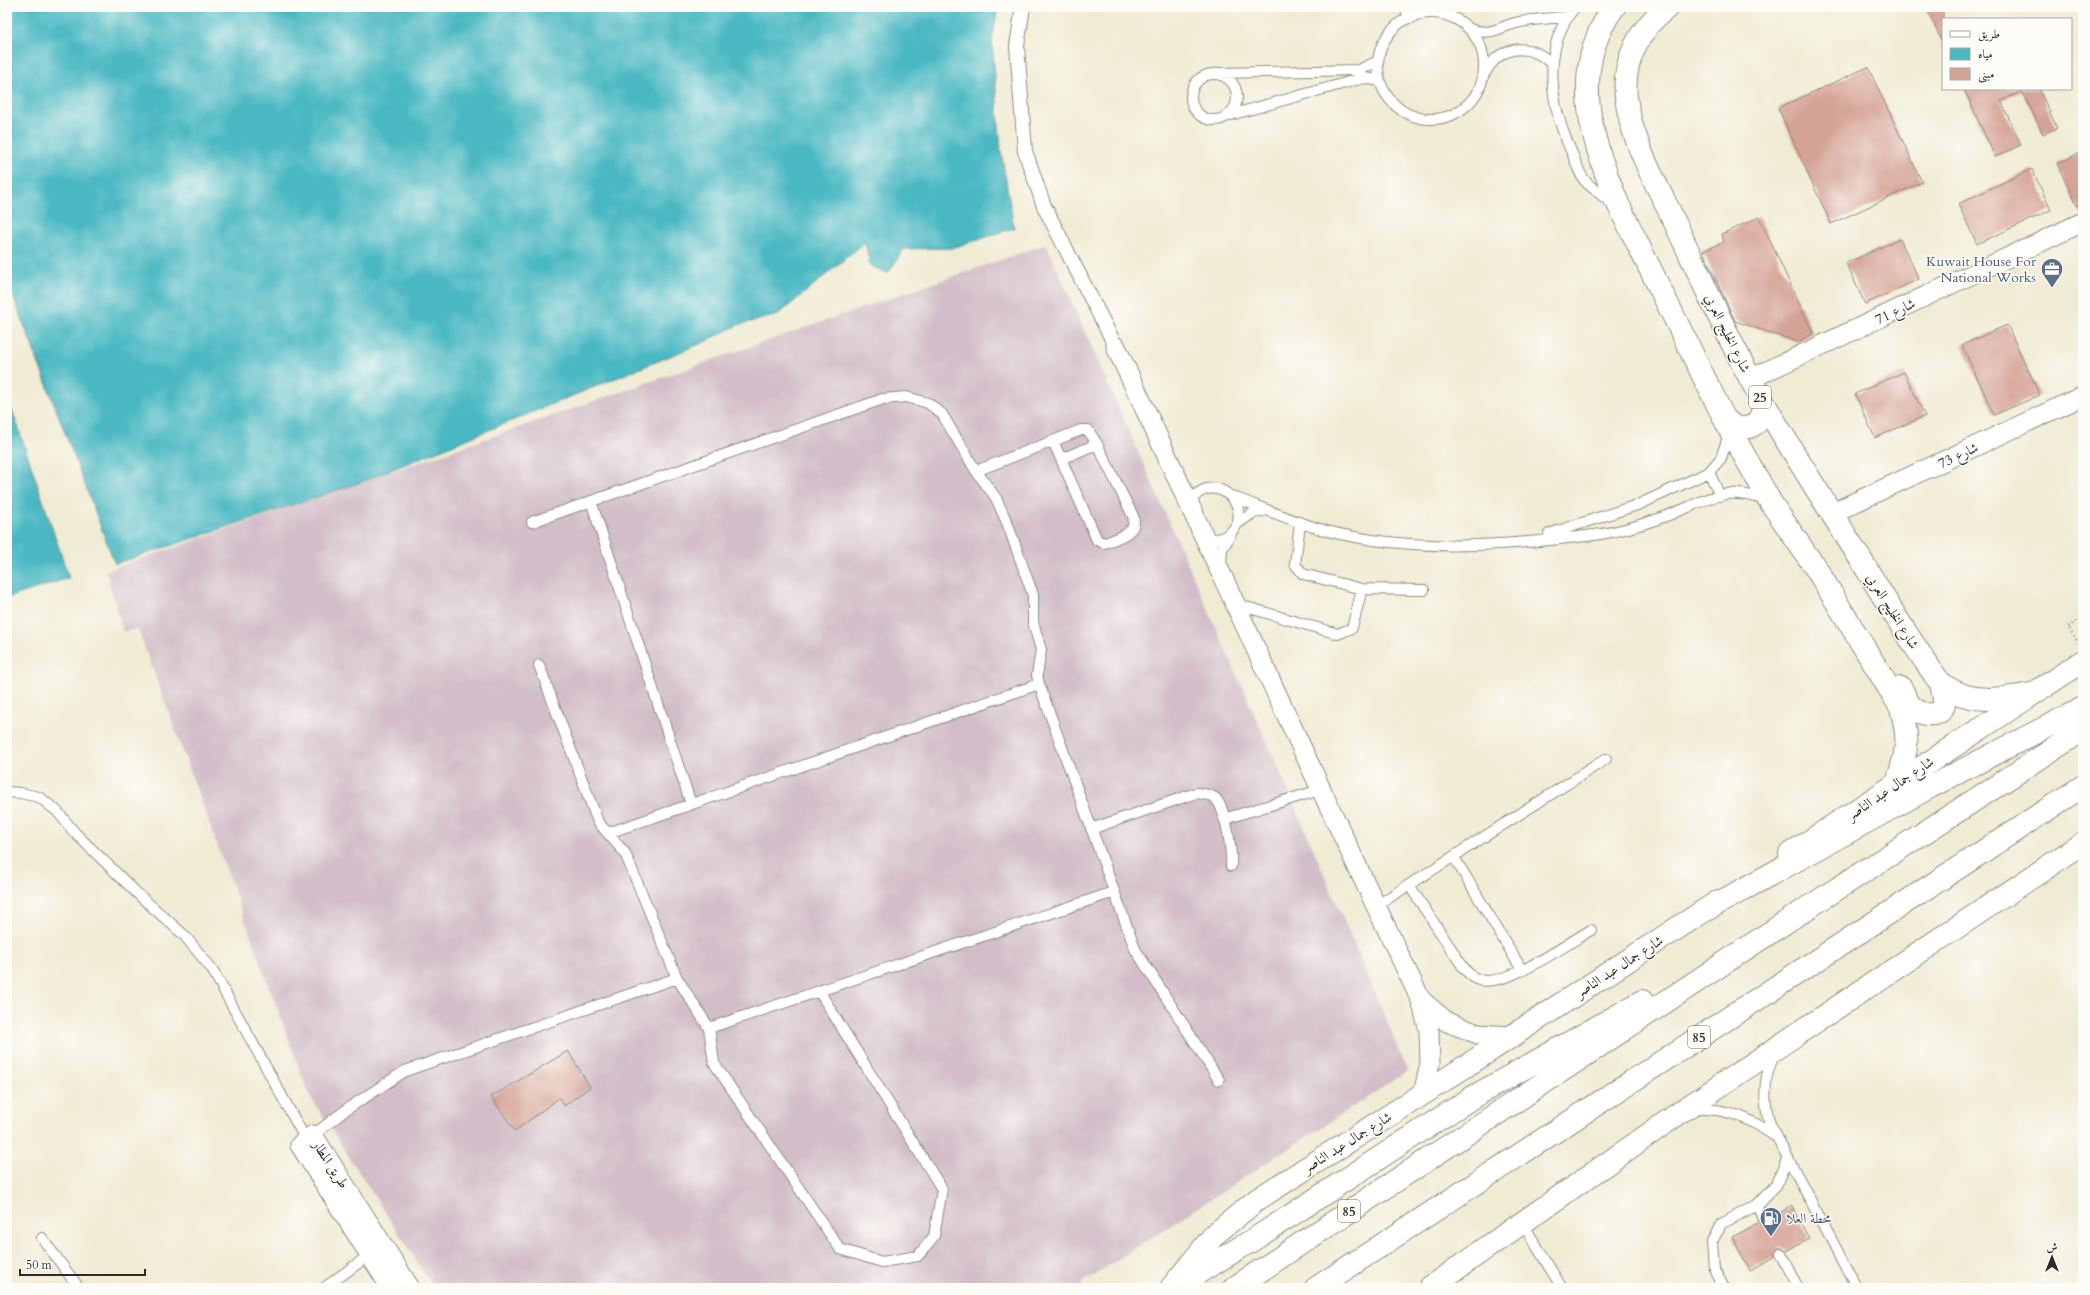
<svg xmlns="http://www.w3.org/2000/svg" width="2090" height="1295" font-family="Cardo,Amiri,serif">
	<rect width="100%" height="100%" fill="#fdfcf7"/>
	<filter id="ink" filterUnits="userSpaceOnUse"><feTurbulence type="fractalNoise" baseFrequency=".025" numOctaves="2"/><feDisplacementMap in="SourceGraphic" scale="8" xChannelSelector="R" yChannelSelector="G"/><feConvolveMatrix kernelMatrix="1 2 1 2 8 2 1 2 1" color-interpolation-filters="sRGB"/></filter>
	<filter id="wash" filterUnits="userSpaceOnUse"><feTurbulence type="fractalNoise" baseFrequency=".012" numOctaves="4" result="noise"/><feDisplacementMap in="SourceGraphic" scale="16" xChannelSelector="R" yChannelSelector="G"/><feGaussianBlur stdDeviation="0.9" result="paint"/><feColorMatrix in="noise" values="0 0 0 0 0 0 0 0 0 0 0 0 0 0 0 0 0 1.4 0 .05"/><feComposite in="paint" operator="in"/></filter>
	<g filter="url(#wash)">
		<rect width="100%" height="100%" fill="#f0ebd3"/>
		<path fill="#d2bdc8" d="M1046 244 1299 815 1408 1071 1082 1283 1080 1288H434L309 1095 138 629 123 632 106 571Z"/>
		<path fill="#49b8c2" stroke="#3a7276" d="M7 7H998L992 41 1001 151 1014 228 952 248 904 249 888 273 870 266 865 242 778 315 738 325 702 343 359 483 115 564 7 280Z
			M7 394 69 578 7 598Z"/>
		<g id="blocks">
			<path fill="#d5a395" d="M1926 7H1943V44Z
				M1868 67 1922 182 1831 224 1778 108Z
				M1964 89H2039L2057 128 2043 134 2022 91 2001 101 2021 145 1995 157Z
				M2083 151V211L2080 212 2057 164Z
				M2032 169 2051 210 1977 244 1958 204Z
				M1759 217 1813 333 1798 342 1735 321 1703 251 1724 242 1722 234Z
				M1900 239 1919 279 1865 304 1846 263Z
				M2007 325 2040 395 1994 415 1962 345Z
				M1904 372 1925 416 1875 438 1855 394Z
				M568 1051 590 1087 564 1106 559 1098 515 1131 491 1097Z
				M1792 1206 1809 1239 1787 1251 1782 1248H1778L1775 1253V1257L1750 1270 1732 1237 1758 1224 1763 1227H1767L1770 1222V1218Z"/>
		</g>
	</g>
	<g filter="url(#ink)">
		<use href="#blocks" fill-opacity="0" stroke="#8e8b7f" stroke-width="1"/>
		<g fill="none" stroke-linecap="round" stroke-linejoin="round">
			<g stroke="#8e8b7f" stroke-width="12">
				<path id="service" d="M1575 7C1540 49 1551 108 1572 153 1576 162 1579 174 1585 181 1593 189 1604 197 1613 204
					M1378 66a53 53 0 1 1 106 0a53 53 0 1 1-106 0Z
					M1470 29C1492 37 1500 26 1520 22 1536 19 1551 18 1566 17
					M1218 73 1359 70 1378 61
					M1485 73C1501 44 1530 42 1553 65
					M1191 97a23 23 0 1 1 46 0a23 23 0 1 1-46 0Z
					M1227 116 1356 80 1365 78 1380 81
					M1061 459 1097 444
					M976 471 1081 430H1088L1097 444 1133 516C1138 533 1119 537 1108 542L1104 543 1097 540 1053 441
					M1709 472 1720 496
					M1231 496C1263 508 1294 522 1327 531 1414 553 1506 546 1594 535 1625 531 1655 521 1684 509 1698 503 1713 495 1729 494 1743 493 1755 496 1767 501
					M591 501 691 804
					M1189 503C1215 464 1260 513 1227 535 1221 539 1214 540 1206 539
					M532 522 883 399 906 397 928 403 942 414 976 471 996 498 1008 525 1033 595V622L1041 650 1037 675 1039 684 1135 949 1219 1080
					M1300 523 1295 564 1303 574 1362 589 1424 590
					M1237 524 1253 513 1267 510
					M1549 534 1640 504 1709 472 1721 458 1729 434
					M1221 565 1222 549 1231 534
					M1236 604 1338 634 1352 628 1362 589
					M539 665 598 822 625 853 677 978 709 1028 714 1063 840 1249 882 1262 918 1256 934 1236 942 1189 819 991
					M7 792 20 793 39 797 57 811 75 833 140 896 184 935 212 969 306 1140
					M1224 819 1320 790
					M1091 829 1196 793C1202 794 1210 794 1215 798 1226 808 1232 851 1231 866
					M608 833 1039 684
					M1454 857 1522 970
					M1409 885 1463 967C1467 972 1471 977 1477 979 1502 991 1568 943 1591 930
					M1376 906 1606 759
					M709 1028 1114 892
					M1775 1054C1763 1076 1763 1100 1770 1124L1857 1288
					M1692 1109C1722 1107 1749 1117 1773 1135
					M313 1135 347 1109 405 1071 677 978
					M1757 1205 1764 1221
					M1522 1222 1562 1288
					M42 1238 79 1288
					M1781 1254 1798 1288
					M324 1288 371 1254
					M1724 1288 1714 1269 1712 1242 1721 1224 1757 1205 1776 1185 1787 1159"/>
			</g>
			<g stroke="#8e8b7f" stroke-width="16">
				<path id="pedestrian" d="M1023 7 1017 46 1025 151 1044 206 1116 347
					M1407 7 1411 16"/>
			</g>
			<g stroke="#8e8b7f" stroke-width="21">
				<path id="minor" d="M1116 347C1218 564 1316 784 1421 1000L1429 1031 1430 1063 1423 1094
					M1750 379 2083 222
					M1832 513 2083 396
					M1421 1000 1447 1022 1478 1034 1511 1036
					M391 1288 300 1145 313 1135 410 1288"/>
			</g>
			<g stroke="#8e8b7f" stroke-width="24">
				<path id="secondary" d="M1790 854 2083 661
					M1171 1288 1215 1234 1258 1199 1423 1094 1719 901
					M1429 1288 1685 1109 2083 843"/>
			</g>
			<g stroke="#8e8b7f" stroke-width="24">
				<path id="primary" d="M1614 7C1568 70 1591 141 1619 206L1730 430 1771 503 1817 570 1901 708C1910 741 1907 751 1897 783
					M1668 7C1640 27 1622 62 1626 97 1631 142 1658 186 1677 227 1701 278 1724 330 1751 380 1787 446 1830 509 1869 573 1887 603 1905 632 1925 661 1931 669 1936 680 1944 685 1970 705 2002 699 2032 694
					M1724 418C1742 438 1767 426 1762 399
					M1901 688C1904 694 1908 705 1914 709 1923 716 1944 718 1944 702 1944 696 1942 689 1941 683"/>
			</g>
			<g stroke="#8e8b7f" stroke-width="24">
				<path id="trunk" d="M1704 911 1930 787 2083 708
					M1173 1288 1256 1238 1473 1097 1643 1001
					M1234 1288 1789 920 2083 730
					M1316 1288 2083 786"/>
			</g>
			<path stroke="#8e8b7f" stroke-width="2.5" stroke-dasharray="1 3" stroke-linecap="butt" d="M2079 643 2068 627 2083 617"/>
			<use href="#service" stroke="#fff" stroke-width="10"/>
			<use href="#pedestrian" stroke="#fff" stroke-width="14"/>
			<use href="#minor" stroke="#fff" stroke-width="19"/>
			<use href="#secondary" stroke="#fff" stroke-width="22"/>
			<use href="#primary" stroke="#fff" stroke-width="22"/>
			<use href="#trunk" stroke="#fff" stroke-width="22"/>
		</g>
	</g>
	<defs>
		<g id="office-pin" transform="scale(1.15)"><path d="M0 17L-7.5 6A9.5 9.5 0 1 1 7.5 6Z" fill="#5c6f8a" stroke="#fdfcf7"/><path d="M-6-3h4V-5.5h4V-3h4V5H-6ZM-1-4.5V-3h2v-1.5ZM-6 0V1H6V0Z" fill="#fff"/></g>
		<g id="fuel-pin" transform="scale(1.15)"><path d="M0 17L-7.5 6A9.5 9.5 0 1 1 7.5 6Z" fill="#5c6f8a" stroke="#fdfcf7"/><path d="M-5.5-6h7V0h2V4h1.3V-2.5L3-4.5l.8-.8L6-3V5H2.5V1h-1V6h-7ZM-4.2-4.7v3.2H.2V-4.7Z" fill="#fff"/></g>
	</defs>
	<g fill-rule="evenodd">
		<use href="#office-pin" x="2052" y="269"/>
		<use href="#fuel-pin" x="1771" y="1218"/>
	</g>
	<g text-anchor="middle" stroke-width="3" stroke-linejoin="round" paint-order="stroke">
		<g fill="#fdfcf7" stroke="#6a6a68" stroke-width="1">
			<rect x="1749" y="386" width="22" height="22" rx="3"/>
			<rect x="1688" y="1026" width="22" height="22" rx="3"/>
			<rect x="1338" y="1200" width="22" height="22" rx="3"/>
		</g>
		<g font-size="13" font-weight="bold" fill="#2b2b2b">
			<text x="1760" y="402">25</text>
			<text x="1699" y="1042">85</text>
			<text x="1349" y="1216">85</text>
		</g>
		<g font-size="14" fill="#4e5e75" stroke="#fdfcf7" text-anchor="end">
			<text x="2036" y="266">Kuwait House For<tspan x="2036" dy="16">National Works</tspan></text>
			<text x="1786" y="1223" text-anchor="start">محطة العلا</text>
		</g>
		<g font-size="14" fill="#2b2b2b" stroke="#fdfcf7">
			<text transform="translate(1895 311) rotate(-25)" y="5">شارع 71</text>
			<text transform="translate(1728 333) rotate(64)" y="5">شارع الخليج العربي</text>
			<text transform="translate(1958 455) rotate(-25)" y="5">شارع 73</text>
			<text transform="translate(1893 611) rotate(58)" y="5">شارع الخليج العربي</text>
			<text transform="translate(1890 788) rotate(-34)" y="5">شارع جمال عبد الناصر</text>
			<text transform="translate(1619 966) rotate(-33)" y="5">شارع جمال عبد الناصر</text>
			<text transform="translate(1347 1142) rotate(-32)" y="5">شارع جمال عبد الناصر</text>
			<text transform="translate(331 1164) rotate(57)" y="5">طريق المطار</text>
		</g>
	</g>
	<rect width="2090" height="1295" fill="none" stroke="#fdfcf7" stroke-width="24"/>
	<rect x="1942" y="18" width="130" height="72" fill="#fdfcf7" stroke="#a9a8a5"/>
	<rect x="1950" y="31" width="20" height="6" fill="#ffffff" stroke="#a9a8a5"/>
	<text x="1978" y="38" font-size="12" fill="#2b2b2b">طريق</text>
	<rect x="1950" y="48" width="20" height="12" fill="#49b8c2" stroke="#a9a8a5"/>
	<text x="1978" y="58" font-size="12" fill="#2b2b2b">مياه</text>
	<rect x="1950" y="68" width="20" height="12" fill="#d5a395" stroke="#a9a8a5"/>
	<text x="1978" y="78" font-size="12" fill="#2b2b2b">مبنى</text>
	<g transform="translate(2052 1257)" stroke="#fdfcf7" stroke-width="3" paint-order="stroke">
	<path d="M0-3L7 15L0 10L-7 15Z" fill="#2b2b2b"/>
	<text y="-6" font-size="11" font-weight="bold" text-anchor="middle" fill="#2b2b2b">ش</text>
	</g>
	<path d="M20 1269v6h125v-6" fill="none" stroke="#2b2b2b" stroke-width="2"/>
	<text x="26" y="1269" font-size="12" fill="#2b2b2b" stroke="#fdfcf7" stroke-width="3" paint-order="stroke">50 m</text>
</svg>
